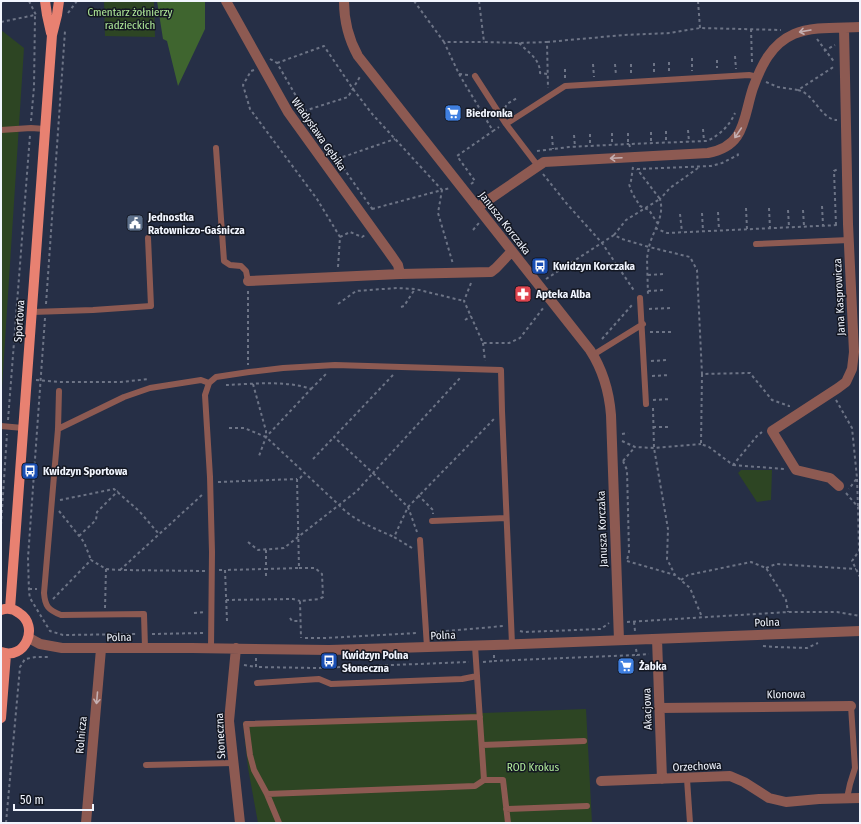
<svg xmlns="http://www.w3.org/2000/svg" width="861" height="824" font-family="'Fira Sans Condensed',sans-serif">
	<rect width="100%" height="100%" fill="#262f46"/>
	<path fill="#2d4523" d="M104 1H154L155 37 105 36Z
		M1 30 24 48 1 403Z
		M741 470H772L771 500 757 502 738 473Z
		M586 709 592 823H258L248 768 243 722Z"/>
	<path fill="#3f652f" d="M157 1H205V29L178 86 167 41 163 39Z"/>
	<g fill="none" stroke-linecap="round" stroke-linejoin="round">
		<path stroke="#6d7486" stroke-width="2" stroke-dasharray="3 3" stroke-linecap="butt" d="M29 1 36 15
			M414 1 444 42
			M479 1 484 42 519 43 547 42 548 88
			M698 1 700 28
			M1 3 2 1
			M68 13 77 1
			M1 22 35 15 34 87 31 121
			M751 29 752 62
			M817 39 835 63
			M547 42 624 35 670 33 700 28 781 30
			M519 43C529 53 540 59 540 73L548 74
			M824 51 835 45
			M735 56 736 69
			M692 58V71
			M270 59 277 63 311 122 373 210
			M717 60V68
			M669 62V73
			M277 63 324 46 353 89 373 115 442 190 450 188
			M654 63V74
			M593 64 594 77
			M615 64 616 75
			M631 64V75
			M565 69V78
			M254 70 251 71 243 85 250 109 317 199 340 237
			M459 74 493 131 499 127
			M468 75 459 74 444 42H484
			M766 82 778 87 798 90 835 66
			M798 90C815 94 820 119 837 120
			M505 108 507 104 517 98
			M304 111 348 97 361 75
			M703 129 704 141
			M688 130 689 142
			M666 131V143
			M651 132V142
			M612 133V145
			M628 133V144
			M590 134V146
			M574 135 575 147
			M552 136 553 149
			M630 147 629 144 707 141C720 135 730 125 735 113
			M537 151 569 147 629 144
			M337 159 395 139
			M633 167 631 181 629 184 632 193 640 206 649 210 658 224
			M698 168 670 188 660 199C665 217 653 230 649 247L690 257 697 270 702 374 750 373 772 400 789 406V407
			M637 169 711 166 722 163 738 155 737 151
			M543 174 567 204 602 243 635 292
			M471 184 475 181 457 156 493 131
			M822 206 823 225
			M746 208 747 229
			M769 208 770 228
			M372 209 442 190 438 213 453 264
			M788 210 789 227
			M803 210 804 226
			M718 212 719 230
			M702 213 703 231
			M680 214 682 232
			M836 225 834 171 838 169
			M655 228 667 233 839 225
			M473 230 479 223
			M614 235 626 220 660 199 637 169
			M338 267 340 237 350 232 362 237 365 235
			M648 275 664 274
			M546 279 614 235 622 239 649 247 647 258 648 296
			M471 283 464 301 483 343H509L520 338 544 307
			M248 291V365
			M648 291 665 290
			M46 304 65 31
			M338 304 356 291 397 288 415 289 464 301
			M401 307 404 306 415 289
			M649 309 670 308
			M45 318 28 558 29 592 30 598 50 631 63 635 138 634
			M465 320 471 316
			M650 332H671
			M602 339 632 305
			M483 343 485 361
			M651 361 668 360
			M702 374 701 444 709 447 733 465 757 436 762 432
			M393 375 334 437 373 473 461 377
			M652 376 670 375
			M36 380 59 382H121L149 379
			M253 384 266 431V437
			M226 385C253 384 286 380 311 389L266 437 259 456
			M311 389 327 373
			M653 400 671 399
			M836 400 852 428 857 478 849 489
			M653 408 654 448 668 529 667 559 675 575 690 588 702 617
			M8 420 30 135
			M653 427H669
			M229 428H244L266 437 339 505 357 491 373 473 408 507 417 532
			M622 434 628 433
			M622 441 635 447 654 448 701 444
			M313 459 334 437
			M623 461 627 470 629 552 627 560
			M623 461 635 447
			M733 465 784 469
			M857 479 858 507
			M218 482 297 479
			M846 493 858 507 859 551 852 561 860 577
			M418 495 433 510V514
			M60 500 114 489 139 511 159 534
			M59 511 84 542 91 560
			M1 525 7 434
			M79 536 96 520 97 512 118 491
			M248 542 258 550 284 548 339 505C354 521 374 528 394 537
			M412 548 394 537 408 507 494 419
			M627 561 675 575
			M299 568H315L322 574 323 597 319 599 300 601 301 638
			M766 568 776 564 856 569
			M120 570 202 495
			M219 570H225
			M266 576V569L299 568 297 479 300 478 305 473
			M681 580 688 575 751 562 766 568 786 600 788 612
			M29 589H37
			M53 599 91 560 106 569 120 570 205 571
			M226 600 293 599 300 601
			M105 608 106 569
			M194 613 205 612
			M290 618 292 621H300
			M227 621 225 570 266 569V550
			M627 622 788 612H837L860 616
			M634 622 635 631
			M520 631 524 632 601 629 609 623
			M434 632 504 626
			M152 634 204 633
			M305 638H325L418 633
			M763 646 776 647 807 648 818 643
			M636 649 637 655 649 654
			M494 655V661L637 655
			M256 658V667L317 668 469 662
			M483 662 494 661
			M244 665 256 667
			M6 823 20 667 25 659 36 657H49"/>
		<path stroke="#8d5a52" stroke-width="6" d="M475 76 506 124 538 166
			M506 124 565 86 749 75 758 77
			M1 130 31 128 45 129
			M216 148 224 261 230 265 241 266 246 271 248 281
			M756 244 849 240
			M640 298 646 404
			M32 312 93 310 151 306 148 238
			M593 355 643 324
			M209 383 205 395 210 477 212 552 211 648
			M59 391 58 429 44 593C45 606 48 610 61 615L144 614 145 648
			M1 426 23 428
			M58 429 124 397 150 388 201 380 209 383 216 377 249 372 283 368 335 365 501 370 502 411 512 644
			M432 521 506 518
			M420 540 427 647
			M475 646 484 780H503L508 823
			M257 683 319 679 331 684 462 679 477 676
			M482 745 584 741
			M146 765 233 763
			M687 779 690 823
			M267 794 254 770 250 755 246 724 480 717
			M847 798 850 784 855 768 851 706
			M506 809 587 806
			M279 823 267 794 475 786 484 780"/>
		<path stroke="#8d5a52" stroke-width="10" d="M226 1 288 112 391 255 398 265 400 274 491 272 496 268 512 251
			M344 1C344 22 348 38 358 56L590 350C603 370 609 390 611 415L619 640
			M478 207 544 162 708 153C746 146 743 118 753 88 761 66 771 44 794 34 812 26 840 28 860 27
			M248 281 400 274
			M839 486 830 478 796 470 772 431 838 388 846 382 852 369 854 352 848 224 844 28
			M29 638 40 644 62 648H192L329 650 494 645 860 631
			M657 639 662 779
			M236 648 229 721 240 823
			M659 708 851 706
			M601 781 730 776 744 782 769 798 786 802 819 799 860 798
			M86 823 101 649"/>
		<path stroke="#e88171" stroke-width="10" d="M45 1 47 15 51 33
			M10 609 52 35 57 15 59 1
			M1 610C7 608 14 609 19 613 40 626 25 661 1 652
			M1 718 6 654"/>
	</g>
	<defs><path id="oneway-shaft" d="M-6 0H5M1.5-3L5.5 0L1.5 3" fill="none" stroke-width="1.6" stroke-linecap="round" stroke-linejoin="round"/></defs>
	<g stroke="#c4afb1">
		<use href="#oneway-shaft" transform="translate(805 31) rotate(170)"/>
		<use href="#oneway-shaft" transform="translate(738 133) rotate(124)"/>
		<use href="#oneway-shaft" transform="translate(616 158) rotate(177)"/>
		<use href="#oneway-shaft" transform="translate(97 698) rotate(95)"/>
	</g>
	<defs>
		<g id="supermarket-square" transform="scale(0.9)"><rect x="-9" y="-9" width="18" height="18" rx="4" fill="#3f7fe0" stroke="#131722"/><path d="M-6-5.5h2.5l.6 2H6L4.5 2H-2.5L-4.4-4H-6ZM-1.5 3.2a1.3 1.3 0 1 0 .1 0ZM3 3.2a1.3 1.3 0 1 0 .1 0Z" fill="#fff"/></g>
		<g id="civic-square" transform="scale(0.9)"><rect x="-9" y="-9" width="18" height="18" rx="4" fill="#5c6f8a" stroke="#131722"/><path d="M-.6-6.5H3V-4.5H.6V-3L4-1V1h2V6H-6V1h2V-1L-.6-3ZM-1.2 2.5V6h2.4V2.5Z" fill="#fff"/></g>
		<g id="bus-square" transform="scale(0.9)"><rect x="-9" y="-9" width="18" height="18" rx="4" fill="#1a4fb4" stroke="#131722"/><path d="M-5-6H5V4H4V6H2V4H-2V6H-4V4H-5ZM-3.5-4V0h7V-4ZM-3.5 1.2v1.5H-2V1.2ZM2 1.2v1.5H3.5V1.2Z" fill="#fff"/></g>
		<g id="pharmacy-square" transform="scale(0.9)"><rect x="-9" y="-9" width="18" height="18" rx="4" fill="#e0444e" stroke="#131722"/><path d="M-2-6h4v4h4v4h-4v4h-4v-4h-4v-4h4Z" fill="#fff"/></g>
	</defs>
	<g fill-rule="evenodd">
		<use href="#supermarket-square" x="453" y="113"/>
		<use href="#civic-square" x="135" y="223"/>
		<use href="#bus-square" x="540" y="266"/>
		<use href="#pharmacy-square" x="523" y="294"/>
		<use href="#bus-square" x="30" y="471"/>
		<use href="#bus-square" x="329" y="661"/>
		<use href="#supermarket-square" x="626" y="666"/>
	</g>
	<g text-anchor="middle" stroke-width="3" stroke-linejoin="round" paint-order="stroke">
		<g font-size="11" fill="#b0ea99" stroke="#131722">
			<text x="130" y="16">Cmentarz żołnierzy<tspan x="130" dy="13">radzieckich</tspan></text>
			<text x="533" y="771">ROD Krokus</text>
		</g>
		<g font-size="11" font-weight="bold" fill="#f1f5fe" stroke="#131722" text-anchor="start">
			<text x="466" y="117">Biedronka</text>
			<text x="148" y="221">Jednostka<tspan x="148" dy="13">Ratowniczo-Gaśnicza</tspan></text>
			<text x="553" y="270">Kwidzyn Korczaka</text>
			<text x="536" y="298">Apteka Alba</text>
			<text x="43" y="475">Kwidzyn Sportowa</text>
			<text x="342" y="659">Kwidzyn Polna<tspan x="342" dy="13">Słoneczna</tspan></text>
			<text x="639" y="670">Żabka</text>
		</g>
		<g font-size="11" fill="#f1f5fe" stroke="#131722">
			<text transform="translate(319 134) rotate(55)" y="4">Władysława Gębika</text>
			<text transform="translate(505 223) rotate(52)" y="4">Janusza Korczaka</text>
			<text transform="translate(839 297) rotate(-93)" y="4">Jana Kasprowicza</text>
			<text transform="translate(19 321) rotate(-86)" y="4">Sportowa</text>
			<text transform="translate(602 529) rotate(-92)" y="4">Janusza Korczaka</text>
			<text transform="translate(767 622) rotate(-2)" y="4">Polna</text>
			<text transform="translate(443 635) rotate(-2)" y="4">Polna</text>
			<text transform="translate(119 637) rotate(-1)" y="4">Polna</text>
			<text transform="translate(786 694) rotate(-1)" y="4">Klonowa</text>
			<text transform="translate(647 709) rotate(-92)" y="4">Akacjowa</text>
			<text transform="translate(81 735) rotate(-85)" y="4">Rolnicza</text>
			<text transform="translate(220 736) rotate(-93)" y="4">Słoneczna</text>
			<text transform="translate(697 766) rotate(-3)" y="4">Orzechowa</text>
		</g>
	</g>
	<rect width="861" height="824" fill="none" stroke="#f1f5fe" stroke-width="4"/>
	<path d="M14 804v6h79v-6" fill="none" stroke="#f1f5fe" stroke-width="2"/>
	<text x="20" y="804" font-size="12" fill="#f1f5fe" stroke="#131722" stroke-width="3" paint-order="stroke">50 m</text>
</svg>
